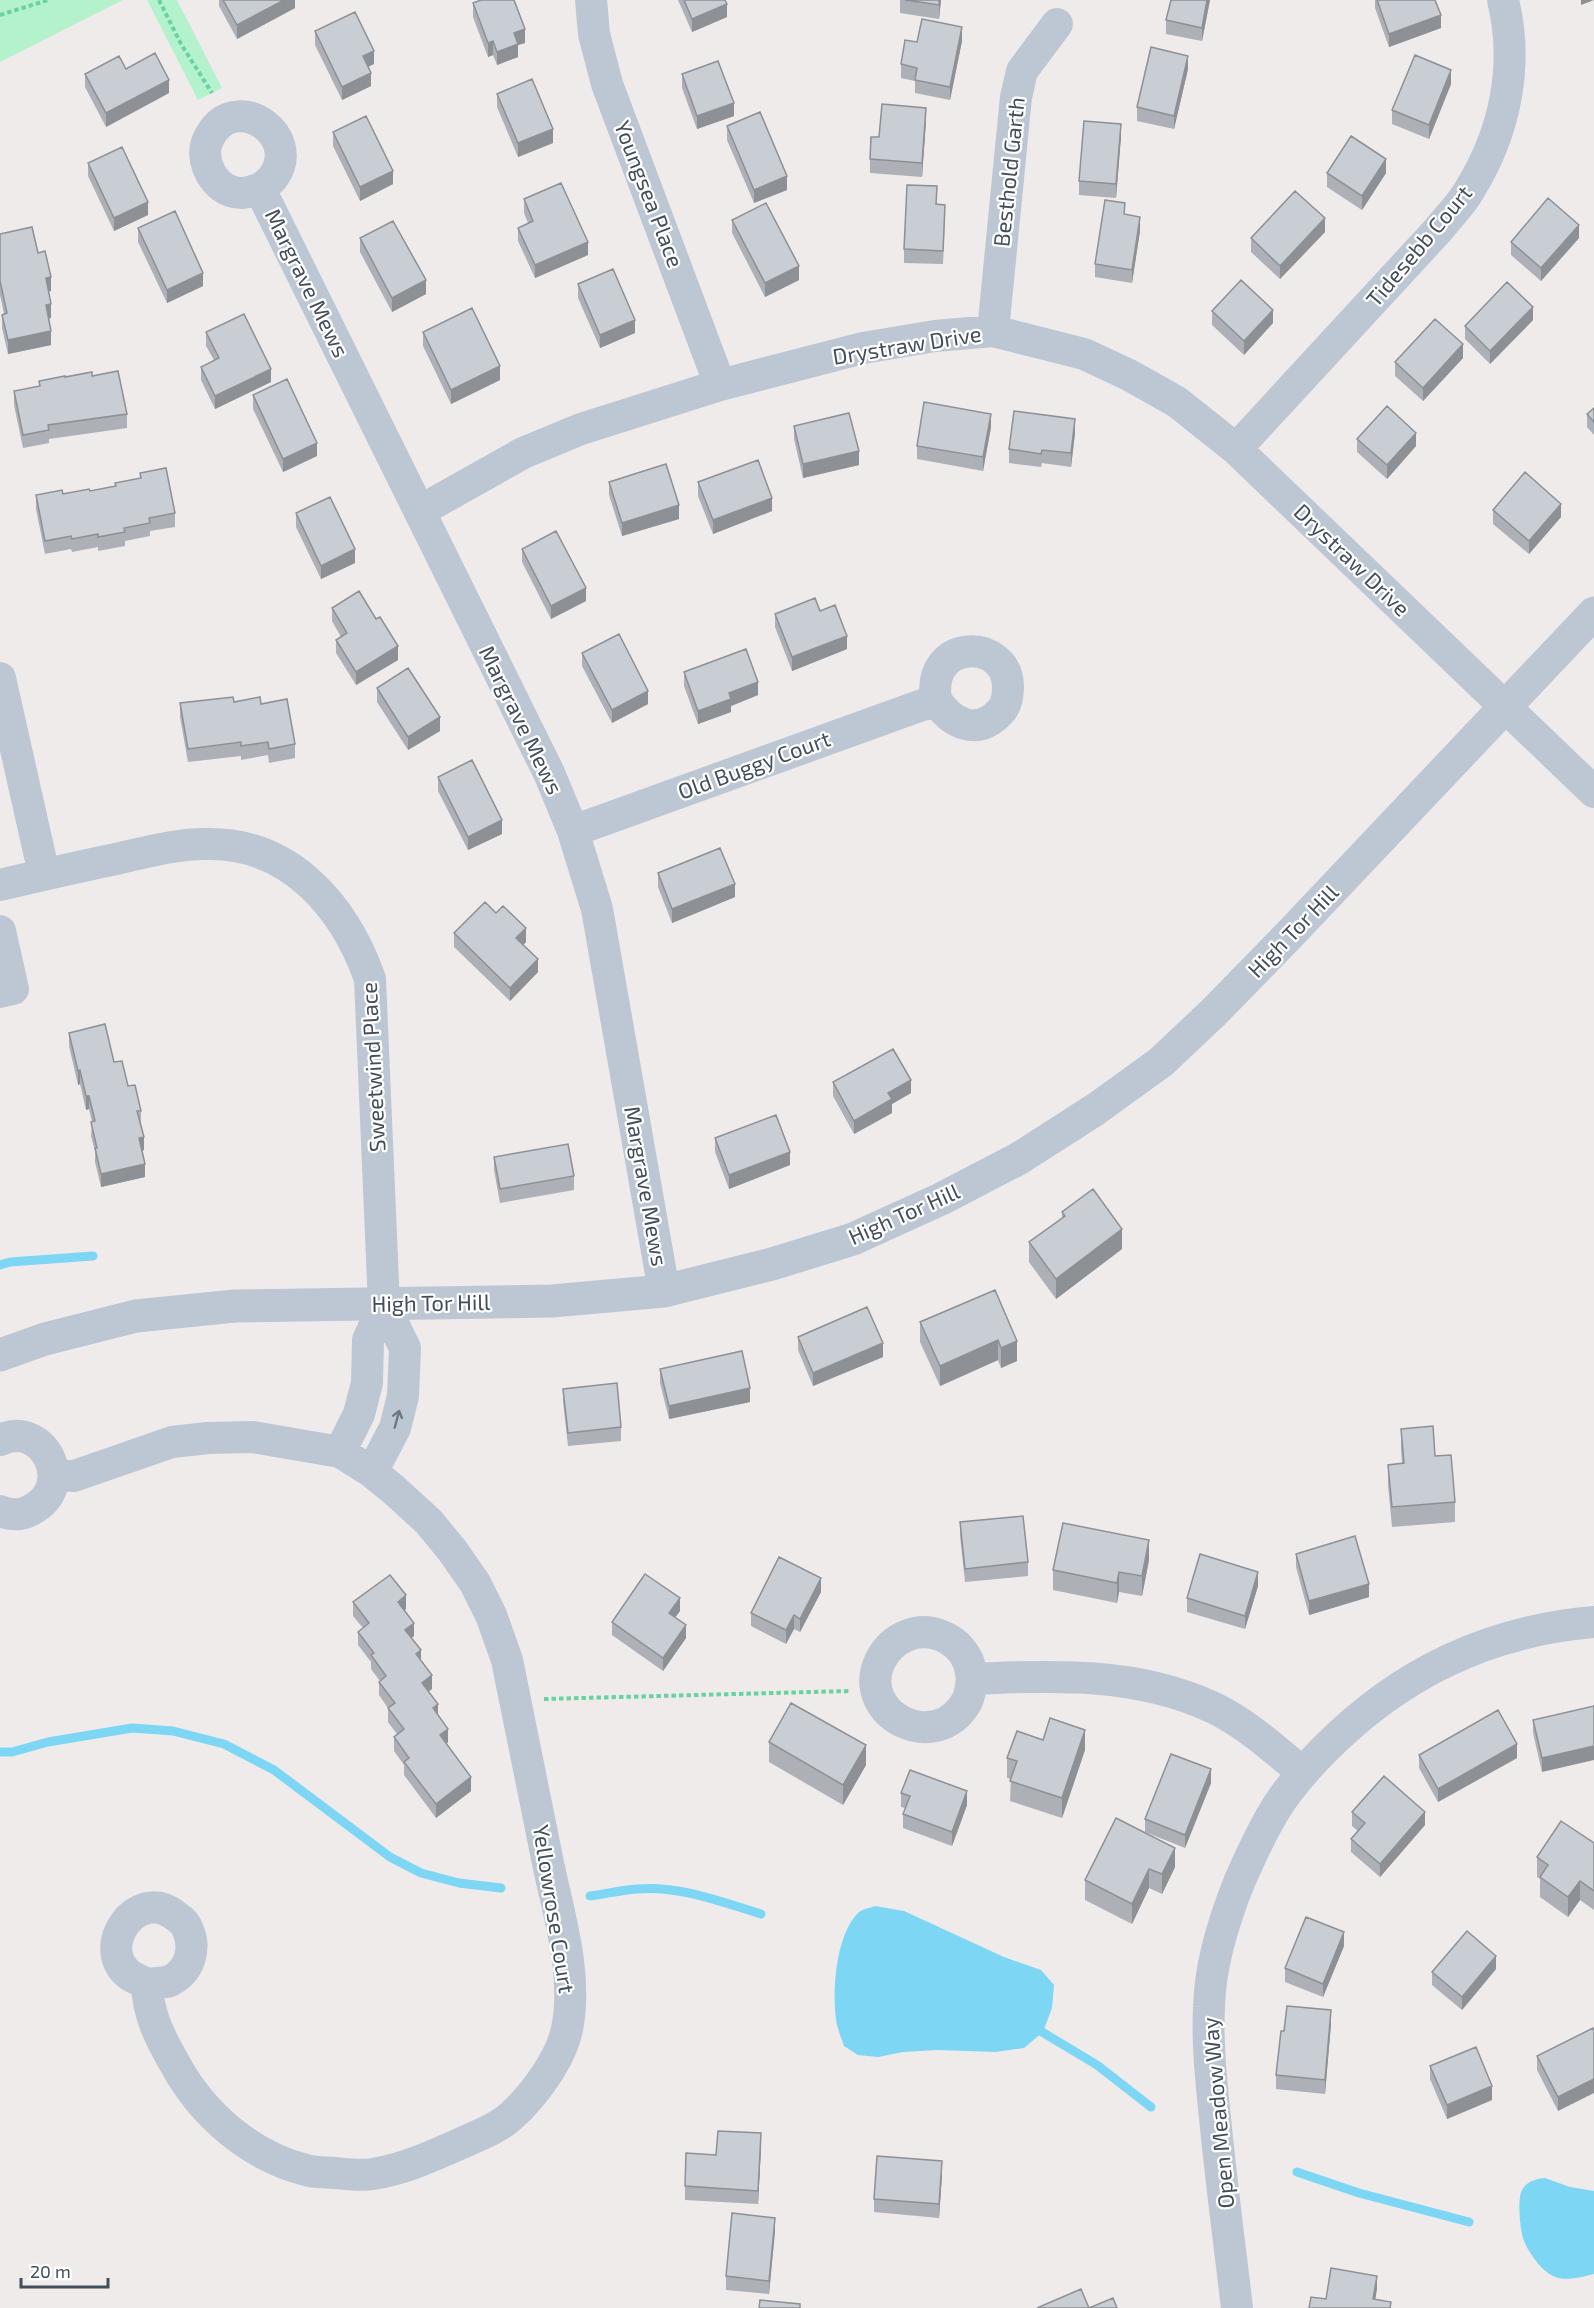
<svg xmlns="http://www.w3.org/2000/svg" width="1594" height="2308" font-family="'Exo 2',sans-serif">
	<rect width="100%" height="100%" fill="#efebeb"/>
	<path fill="#b4f2ce" d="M0 0H123L0 62Z
		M147 0H177L222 88 198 100Z"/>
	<path fill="#7dd6f3" d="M875 1906 904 1911 1004 1957 1041 1970 1054 1985 1052 2008 1043 2032 1024 2048 996 2052 937 2050 903 2052 878 2057 858 2055 844 2046C841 2037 837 2028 836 2019 832 1990 836 1935 858 1913 862 1909 870 1908 875 1906Z
		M1545 2178 1570 2187 1594 2191V2274C1582 2277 1564 2282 1553 2276 1541 2270 1529 2253 1524 2241 1520 2231 1517 2199 1522 2190 1527 2181 1536 2179 1545 2178Z"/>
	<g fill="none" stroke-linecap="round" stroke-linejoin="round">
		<path stroke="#7dd6f3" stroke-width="9" d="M0 1265 10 1262 93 1256
			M0 1752H12L48 1742 132 1728 173 1731 224 1744 274 1770 390 1857 421 1873 459 1883 501 1888
			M590 1896C606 1894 621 1890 637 1889 678 1885 722 1902 761 1914
			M1032 2026 1097 2065 1151 2107
			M1297 2172 1359 2193 1469 2222"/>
		<path stroke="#69d2a2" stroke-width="4" stroke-dasharray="4.5 3" stroke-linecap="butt" d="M159 0 181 44 212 93
			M0 15 48 0
			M544 1699 849 1691"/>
		<path stroke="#bdc7d3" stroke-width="32" d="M591 0 594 34 607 84 720 385
			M260 189C254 190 248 193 242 193 220 193 206 173 205 153 205 145 208 138 213 131 240 93 301 136 274 176 271 181 265 185 260 189L549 773 573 831 597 909 664 1291
			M993 331 1016 97 1022 71 1057 24
			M1236 449 1439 229C1449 216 1462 204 1470 189 1505 132 1519 66 1503 0
			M420 511 523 453 581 429 720 385 863 348 935 336 993 331 1084 354 1129 375 1177 402 1236 449 1594 792
			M0 678 44 874
			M573 831 936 700C951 723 977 737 1000 712 1006 706 1008 696 1008 687 1008 638 926 637 936 700
			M0 885C38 876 77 867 116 859 147 852 179 843 210 844 292 844 345 908 370 979L384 1305 405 1348 403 1396 395 1428 372 1472
			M0 931 13 989 0 992
			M0 1440C43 1419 78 1486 31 1510 21 1516 10 1515 0 1511
			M340 1452 359 1414 367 1383 368 1340 384 1305
			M54 1474 74 1476 172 1442 208 1438 253 1437 340 1452 372 1472 394 1490 428 1521 452 1550 475 1583 491 1615 507 1660C521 1728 534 1795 548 1863 559 1916 578 1975 567 2029 561 2059 533 2097 510 2117 498 2128 479 2135 464 2142 434 2155 406 2169 373 2174 361 2176 347 2174 335 2173 326 2172 315 2173 306 2170 250 2156 202 2114 175 2064 160 2038 148 2015 147 1984 142 1981 136 1979 131 1976 93 1949 136 1887 173 1914 180 1919 185 1922 188 1930 196 1949 190 1971 170 1981 164 1983 154 1983 147 1984
			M972 1679C971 1673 970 1666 968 1661 957 1637 929 1626 906 1636 894 1641 886 1649 880 1661 855 1715 937 1756 967 1701 970 1695 971 1686 972 1679 1053 1675 1138 1672 1214 1708 1247 1724 1274 1749 1302 1772
			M1237 2308C1230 2248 1222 2188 1216 2128 1212 2088 1207 2047 1209 2007 1210 1965 1225 1917 1240 1880 1250 1858 1260 1835 1272 1815 1286 1790 1306 1768 1326 1748 1401 1673 1488 1631 1594 1622"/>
		<path stroke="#bdc7d3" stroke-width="33" d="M0 1355 45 1339 136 1316 235 1306 552 1301 664 1291 772 1264 853 1239 941 1199 1018 1159 1096 1109 1161 1062 1214 1012 1292 932 1594 613"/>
	</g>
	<path fill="#adb0b6" d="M219 0H295V8L237 39 219 6Z
		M678 0H725L727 17 692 32Z
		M900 0H941L939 19 900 13Z
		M1171 0H1210L1202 41 1166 34V20Z
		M1375 0H1435L1441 28 1389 47 1375 8Z
		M473 3 525 43 518 45V57L497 65 493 55 488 57 473 17Z
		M315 31 374 64 368 67 371 86 342 100 315 45Z
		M962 41 950 100 915 93V81L901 78V64L917 42Z
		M1188 69 1174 129 1137 121V107Z
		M85 74 169 93 106 127 85 87Z
		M682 74 734 116 697 129 682 88Z
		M1451 84 1429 139 1392 124V110Z
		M497 94 553 143 518 157 497 107Z
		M926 121 922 177 870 173V159L879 137Z
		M727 126 787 190 754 203 727 140Z
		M333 132 393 184 360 201 333 146Z
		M1121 137 1116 198 1079 195V181Z
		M88 163 148 215 114 231 88 176Z
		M1327 173H1386L1362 210 1327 187Z
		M524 199 588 255 535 278 518 241V228L528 223 524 213Z
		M937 204 945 218 943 264 904 263V249Z
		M1125 215 1140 231 1132 283 1095 277V264Z
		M732 220 799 280 765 297 732 233Z
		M138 228 203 286 167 303 138 242Z
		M1325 232 1280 279 1251 252V238Z
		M0 234 38 253 51 291H49L51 318H49L51 345 8 354 2 328V315L4 314 0 295Z
		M360 238 426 294 392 312 360 252Z
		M1579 238 1541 281 1511 255V242Z
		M578 284 635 333 600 348 578 298Z
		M1212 311 1273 323 1244 355 1212 325Z
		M1533 320 1490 364 1465 339V326Z
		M206 332 271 382 215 409 201 380V367L214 360 206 346Z
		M423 332 500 380 451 404 423 346Z
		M1463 358 1423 401 1395 376V362Z
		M92 376 127 414V428L49 439V443L23 448 14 405V391L39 387V381L65 377Z
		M253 395 317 456 283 472 253 409Z
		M1594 408V435L1587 427V414Z
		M794 426 859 465 803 478 794 439Z
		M991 427 983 471 917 459V446Z
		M1075 433 1071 467 1042 463 1041 467 1009 463V449Z
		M1357 439 1416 446 1387 479 1357 452Z
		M140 473 175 513V527L150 531V536L125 541V546L98 551V547L72 552 71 549 45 554 36 509V495L90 491 115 486V483L140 478Z
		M609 482 679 519 622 536 609 495Z
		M698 482 772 511 713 534 698 496Z
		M1493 510 1561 517 1529 554 1493 524Z
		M296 513 355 563 321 579 296 527Z
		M522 549 586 601 551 619 522 562Z
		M332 608 376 619 398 660 356 685 336 653V640L341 637 332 621Z
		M820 611 847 649 792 671 775 627V614Z
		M582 653 648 704 612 723 582 666Z
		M684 672 758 695 731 706V712L698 724 684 686Z
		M377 688 440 731 408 750 377 702Z
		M234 702 261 704 295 744V758L269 763 268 755 241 760V756L188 762 180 717V703Z
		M438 777 502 834 468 850 438 791Z
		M658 873 735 897 672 923 658 887Z
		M454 933 526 942 523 945 538 972 510 1001 454 947Z
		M69 1033 114 1062 128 1086 141 1111V1124L144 1150 142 1151 145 1177 101 1187 95 1162V1151L91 1136 92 1122 89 1109 86 1110 80 1084 78 1085 69 1046Z
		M833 1082 911 1093 892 1104V1113L854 1134 833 1096Z
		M715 1138 790 1165 729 1189 715 1152Z
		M494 1157 574 1176V1190L500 1203 494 1170Z
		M1062 1212 1122 1249 1056 1299 1029 1262V1242L1062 1218Z
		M995 1290 1017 1361 1001 1368 998 1360 940 1386 920 1342V1322Z
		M798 1337 883 1357 813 1386 798 1350Z
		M660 1369 750 1402 669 1419 660 1383Z
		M563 1389 621 1427V1441L568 1446 563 1402Z
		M1401 1429 1455 1502V1522L1392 1527 1388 1485V1465L1402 1463 1401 1449Z
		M960 1522 1028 1562V1576L965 1582 960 1536Z
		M1296 1554 1369 1597 1309 1615 1296 1567Z
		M1149 1560 1142 1596 1119 1592 1117 1603 1053 1590V1570Z
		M1258 1586 1245 1629 1187 1612V1598Z
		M821 1592 800 1632 794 1629 786 1644 751 1626V1613Z
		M353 1602 406 1609 404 1610 414 1636 411 1638 432 1689 429 1691 448 1742 446 1744 471 1791 436 1818 404 1775V1765L394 1751V1737L397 1734 388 1722V1708L379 1695V1682L380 1681 371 1669V1662L358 1645V1632L363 1628 353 1616Z
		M680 1611 675 1617 686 1638 663 1671 612 1635V1622Z
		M1594 1706 1542 1772 1533 1733V1720Z
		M1043 1740 1085 1750 1062 1818 1010 1801 1011 1779 1007 1778V1758Z
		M769 1742 866 1765 843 1805 769 1762Z
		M1419 1755 1517 1758 1438 1802 1419 1768Z
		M1211 1783 1185 1848 1145 1832V1819Z
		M901 1793 967 1805 952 1846 903 1828V1814L905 1808 901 1807Z
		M1352 1812 1425 1825 1380 1877 1351 1852V1839L1358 1831 1352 1826Z
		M1116 1818 1175 1867 1162 1894 1149 1888 1132 1924 1085 1900V1880Z
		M1594 1843V1910L1580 1900 1568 1917 1540 1897V1879L1537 1877V1857Z
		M1344 1946 1323 1997 1285 1982V1968Z
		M1496 1969 1462 2010 1432 1985V1972Z
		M1331 2024 1325 2094 1276 2089V2075L1284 2031Z
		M1594 2031 1558 2111 1537 2070V2056Z
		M1430 2066 1492 2100 1447 2119 1430 2079Z
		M761 2147 758 2204 685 2200V2186L716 2155Z
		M942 2175 939 2218 874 2212V2199Z
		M775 2231 769 2294 726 2290V2276Z"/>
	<path fill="#8d9094" d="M284 0H295V8L237 39V25Z
		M939 0H941L939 19Z
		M1207 0H1210L1202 41V28Z
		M1581 0H1594L1581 5Z
		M727 4V17L692 32V19Z
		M1441 15V28L1389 47V34Z
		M962 27V41L950 100V87Z
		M525 29V43L518 45V57L497 65V52L514 33Z
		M493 41V55L488 57V43Z
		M374 51V64L363 69V56Z
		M1188 56V69L1174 129V116Z
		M1451 70V84L1429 139V125Z
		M371 73V86L342 100V87Z
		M169 80V93L106 127V113Z
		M734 103V116L697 129V116Z
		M926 108V121L922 177V163Z
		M1121 124V137L1116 198V184Z
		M553 129V143L518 157V143Z
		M1386 159V173L1362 210V196Z
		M393 171V184L360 201V187Z
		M787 176V190L754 203V190Z
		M148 202V215L114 231V218Z
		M1140 217V231L1132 283V270Z
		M1325 218V232L1280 279V266Z
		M1579 225V238L1541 281V268Z
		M588 242V255L535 278V265Z
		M799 266V280L765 297V283Z
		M203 273V286L167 303V290Z
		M51 277V291L46 292V278Z
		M426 280V294L392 312V298Z
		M51 304V318L46 319V305Z
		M1533 307V320L1490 364V351Z
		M1273 310V323L1244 355V341Z
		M635 320V333L600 348V335Z
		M51 331V345L8 354V340Z
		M1463 344V358L1423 401V388Z
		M500 366V380L451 404V390Z
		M271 369V382L215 409V396Z
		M991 414V427L983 471V457Z
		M1075 419V433L1071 467V453Z
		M1416 433V446L1387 479V465Z
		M317 443V456L283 472V459Z
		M859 451V465L803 478V464Z
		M772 498V511L713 534V520Z
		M1561 504V517L1529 554V541Z
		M679 505V519L622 536V523Z
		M355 549V563L321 579V566Z
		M586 588V601L551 619V606Z
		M847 636V649L792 671V657Z
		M398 646V660L356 685V672Z
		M758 682V695L731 706V712L698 724V711L729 693Z
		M648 691V704L612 723V710Z
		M440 717V731L408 750V737Z
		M502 820V834L468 850V837Z
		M735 884V897L672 923V909Z
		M526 928V942L516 952V938Z
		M538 959V972L510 1001V988Z
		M80 1070V1084L78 1085V1071Z
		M911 1080V1093L892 1104V1113L854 1134V1121L888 1093Z
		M86 1096H89V1109L86 1110Z
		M144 1137V1150L139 1152V1138Z
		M790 1152V1165L729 1189V1175Z
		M145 1164V1177L101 1187V1174Z
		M1122 1229V1249L1056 1299V1279Z
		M998 1340V1360L940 1386V1366Z
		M1017 1341V1361L1001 1368V1348Z
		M883 1343V1357L813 1386V1373Z
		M750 1388V1402L669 1419V1406Z
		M1149 1540V1560L1142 1596V1576Z
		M1119 1572V1592L1117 1603V1583Z
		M1258 1572V1586L1245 1629V1616Z
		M821 1578V1592L800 1632V1619Z
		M1369 1584V1597L1309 1615V1601Z
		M406 1595V1609L398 1615V1602Z
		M680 1598V1611L669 1626V1613Z
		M794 1615V1629L786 1644V1630Z
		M414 1623V1636L405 1643V1630Z
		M686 1625V1638L663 1671V1658Z
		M421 1650V1664L416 1654Z
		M432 1675V1689L422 1696V1683Z
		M438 1704V1717L433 1708Z
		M448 1729V1742L440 1749V1735Z
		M1085 1730V1750L1062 1818V1798Z
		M1517 1744V1758L1438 1802V1789Z
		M866 1745V1765L843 1805V1785Z
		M1594 1746V1760L1542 1772V1758Z
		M1211 1769V1783L1185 1848V1835Z
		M471 1777V1791L436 1818V1804Z
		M967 1791V1805L952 1846V1832Z
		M1425 1812V1825L1380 1877V1864Z
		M1175 1848V1867L1162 1894V1874Z
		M1149 1869V1888L1132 1924V1904Z
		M1580 1881V1900L1568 1917V1897Z
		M1344 1932V1946L1323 1997V1984Z
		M1496 1956V1969L1462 2010V1997Z
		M1331 2010V2024L1325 2094V2080Z
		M1594 2079V2093L1558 2111V2097Z
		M1492 2086V2100L1447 2119V2105Z
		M761 2133V2147L758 2204V2191Z
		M942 2161V2175L939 2218V2204Z
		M775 2218V2231L769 2294V2281Z
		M1377 2276V2289L1374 2308 1373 2299Z"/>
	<path fill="#c9cdd4" stroke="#8d9094" stroke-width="1.5" d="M223 0H284L237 25Z
		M481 0H514L525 29 514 33 518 44 497 52 493 41 488 43 473 3Z
		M684 0H725L727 4 692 19Z
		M905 0H939V5Z
		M1171 0H1207L1202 28 1166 20Z
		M1377 0H1435L1441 15 1389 34Z
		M355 12 374 51 363 56 371 73 342 87 315 31Z
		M922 19 962 27 950 87 915 80 917 68 901 64 905 40 917 42Z
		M1151 47 1188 56 1174 116 1137 107Z
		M155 53 169 80 106 113 85 74 119 56 126 69Z
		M1415 55 1451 70 1429 125 1392 110Z
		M718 61 734 103 697 116 682 74Z
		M532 79 553 129 518 143 497 94Z
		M882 104 926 108 922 163 870 159 871 137H879Z
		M760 112 787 176 754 190 727 126Z
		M366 116 393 171 360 187 333 132Z
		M1084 121 1121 124 1116 184 1079 181Z
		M1351 136 1386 159 1362 196 1327 173Z
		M122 147 148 202 114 218 88 163Z
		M561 183 588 242 535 265 518 228 533 221 524 199Z
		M907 185 937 186 936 204 945 205 943 251 904 249Z
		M1295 191 1325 218 1280 266 1251 238Z
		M1548 198 1579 225 1541 268 1511 242Z
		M1105 200 1125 203 1124 214 1140 217 1132 270 1095 264Z
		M766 203 799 266 765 283 732 220Z
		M175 211 203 273 167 290 138 228Z
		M393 221 426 280 392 298 360 238Z
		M32 227 38 253 45 251 51 277 46 278 51 304 46 305 51 331 8 340 2 315 7 313 0 281V234Z
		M613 269 635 320 600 335 578 284Z
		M1241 280 1273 310 1244 341 1212 311Z
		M1507 282 1533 307 1490 351 1465 326Z
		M472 308 500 366 451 390 423 332Z
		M244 314 271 369 215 396 201 367 219 358 206 332Z
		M1435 319 1463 344 1423 388 1395 362Z
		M118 371 127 414 48 425 49 430 23 435 14 391 40 386 39 381 65 376V377L92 372V376Z
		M287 379 317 443 283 459 253 395Z
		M924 402 991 414 983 457 917 446Z
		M1387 406 1416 433 1387 465 1357 439Z
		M1594 408V422L1587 414Z
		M1014 411 1075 419 1071 453 1042 450 1041 454 1009 449Z
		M849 413 859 451 803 464 794 426Z
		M758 460 772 498 713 520 698 482Z
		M666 464 679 505 622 523 609 482Z
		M166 468 175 513 149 518 150 523 124 528 125 532 98 537V534L72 539 71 536 45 541 36 495 62 490 63 494 89 489 90 491 116 486 115 483 141 478 140 473Z
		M1525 472 1561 504 1529 541 1493 510Z
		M330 497 355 549 321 566 296 513Z
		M556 531 586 588 551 606 522 549Z
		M359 591 376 619 380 617 398 646 356 672 336 640 347 633 332 608Z
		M815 598 820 611 835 605 847 636 792 657 775 614Z
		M619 634 648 691 612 710 582 653Z
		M746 649 758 682 729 693 731 699 698 711 684 672Z
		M408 668 440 717 408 737 377 688Z
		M233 697 234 702 260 697 261 704 287 699 295 744 269 749 268 742 241 746V742L188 749 180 703Z
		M472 760 502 820 468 837 438 777Z
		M720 848 735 884 672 909 658 873Z
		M485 902 496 913 503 906 526 928 516 938 538 959 510 988 454 933Z
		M105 1024 114 1062 122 1061 128 1086 135 1085 141 1111H137L144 1137 139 1138 145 1164 101 1174 95 1148H97L91 1122 95 1121 89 1096H86L80 1070 78 1071 69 1033Z
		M893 1049 911 1080 888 1093 892 1099 854 1121 833 1082Z
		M776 1115 790 1152 729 1175 715 1138Z
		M568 1144 574 1176 500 1189 494 1157Z
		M1093 1189 1122 1229 1056 1279 1029 1242 1065 1216 1062 1212Z
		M995 1290 1017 1341 1001 1348 998 1340 940 1366 920 1322Z
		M867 1307 883 1343 813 1373 798 1337Z
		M742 1351 750 1388 669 1406 660 1369Z
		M617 1383 621 1427 568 1433 563 1389Z
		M1433 1426 1435 1456 1451 1455 1455 1502 1392 1507 1388 1465 1404 1463 1401 1429Z
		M1023 1516 1028 1562 965 1569 960 1522Z
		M1063 1523 1149 1540 1142 1576 1119 1572 1117 1583 1053 1570Z
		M1355 1536 1369 1584 1309 1601 1296 1554Z
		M1200 1554 1258 1572 1245 1616 1187 1598Z
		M779 1557 821 1578 800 1619 794 1615 786 1630 751 1613Z
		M645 1574 680 1598 669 1613 686 1625 663 1658 612 1622Z
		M390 1575 406 1595 398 1602 414 1623 405 1630 421 1650 416 1654 432 1675 422 1683 438 1704 433 1708 448 1729 440 1735 471 1777 436 1804 404 1762 409 1758 394 1737 404 1729 388 1708 395 1703 379 1682 386 1676 371 1655 374 1653 358 1632 369 1623 353 1602Z
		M791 1703 866 1745 843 1785 769 1742Z
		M1594 1706V1746L1542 1758 1533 1720Z
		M1498 1710 1517 1744 1438 1789 1419 1755Z
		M1050 1718 1085 1730 1062 1798 1010 1781 1017 1761 1007 1758 1017 1731 1043 1740Z
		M1171 1754 1211 1769 1185 1835 1145 1819Z
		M910 1770 967 1791 952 1832 903 1814 910 1796 901 1793Z
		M1384 1776 1425 1812 1380 1864 1351 1839 1365 1823 1352 1812Z
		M1116 1818 1175 1848 1162 1874 1149 1869 1132 1904 1085 1880Z
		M1561 1821 1594 1843V1891L1580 1881 1568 1897 1540 1877 1548 1865 1537 1857Z
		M1306 1917 1344 1932 1323 1984 1285 1968Z
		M1467 1931 1496 1956 1462 1997 1432 1972Z
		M1287 2006 1331 2010 1325 2080 1276 2075 1281 2031H1284Z
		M1593 2028 1594 2031V2079L1558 2097 1537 2056Z
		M1476 2047 1492 2086 1447 2105 1430 2066Z
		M718 2131 761 2133 758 2191 685 2186 686 2153 716 2155Z
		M877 2156 942 2161 939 2204 874 2199Z
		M732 2213 775 2218 769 2281 726 2276Z
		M1331 2268 1377 2276 1373 2299 1391 2302 1390 2308H1309L1311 2297 1326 2299Z
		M1081 2289 1089 2308 1113 2298 1117 2308H1037Z
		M760 2300 800 2304V2308H759Z"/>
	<defs><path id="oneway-shaft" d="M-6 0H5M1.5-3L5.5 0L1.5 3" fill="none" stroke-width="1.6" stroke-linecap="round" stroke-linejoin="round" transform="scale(1.5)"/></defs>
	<use stroke="#6d7884" href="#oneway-shaft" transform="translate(397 1419) rotate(-75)"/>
	<g text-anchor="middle" stroke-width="4.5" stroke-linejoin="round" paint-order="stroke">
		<g font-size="22" fill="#424e5a" stroke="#fff">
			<text transform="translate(1009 172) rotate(-84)" y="8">Besthold Garth</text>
			<text transform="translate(649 194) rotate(69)" y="8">Youngsea Place</text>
			<text transform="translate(1419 246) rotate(-50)" y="8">Tidesebb Court</text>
			<text transform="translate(307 283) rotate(64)" y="8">Margrave Mews</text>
			<text transform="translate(907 345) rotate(-9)" y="8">Drystraw Drive</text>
			<text transform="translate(1352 560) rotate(44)" y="8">Drystraw Drive</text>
			<text transform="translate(521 720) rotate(64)" y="8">Margrave Mews</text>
			<text transform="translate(754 765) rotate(-20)" y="8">Old Buggy Court</text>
			<text transform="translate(1293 931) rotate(-46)" y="8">High Tor Hill</text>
			<text transform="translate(373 1067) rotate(-93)" y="8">Sweetwind Place</text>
			<text transform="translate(646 1186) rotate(80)" y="8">Margrave Mews</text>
			<text transform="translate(904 1214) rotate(-24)" y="8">High Tor Hill</text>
			<text transform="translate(431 1303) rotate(-1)" y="8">High Tor Hill</text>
			<text transform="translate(554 1909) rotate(81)" y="8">Yellowrose Court</text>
			<text transform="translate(1218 2113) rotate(-95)" y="8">Open Meadow Way</text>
		</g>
	</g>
	<path d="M21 2278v9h87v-9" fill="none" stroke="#424e5a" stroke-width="3"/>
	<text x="30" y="2278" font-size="18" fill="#424e5a" stroke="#ffffff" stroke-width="4.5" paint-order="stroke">20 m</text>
</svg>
